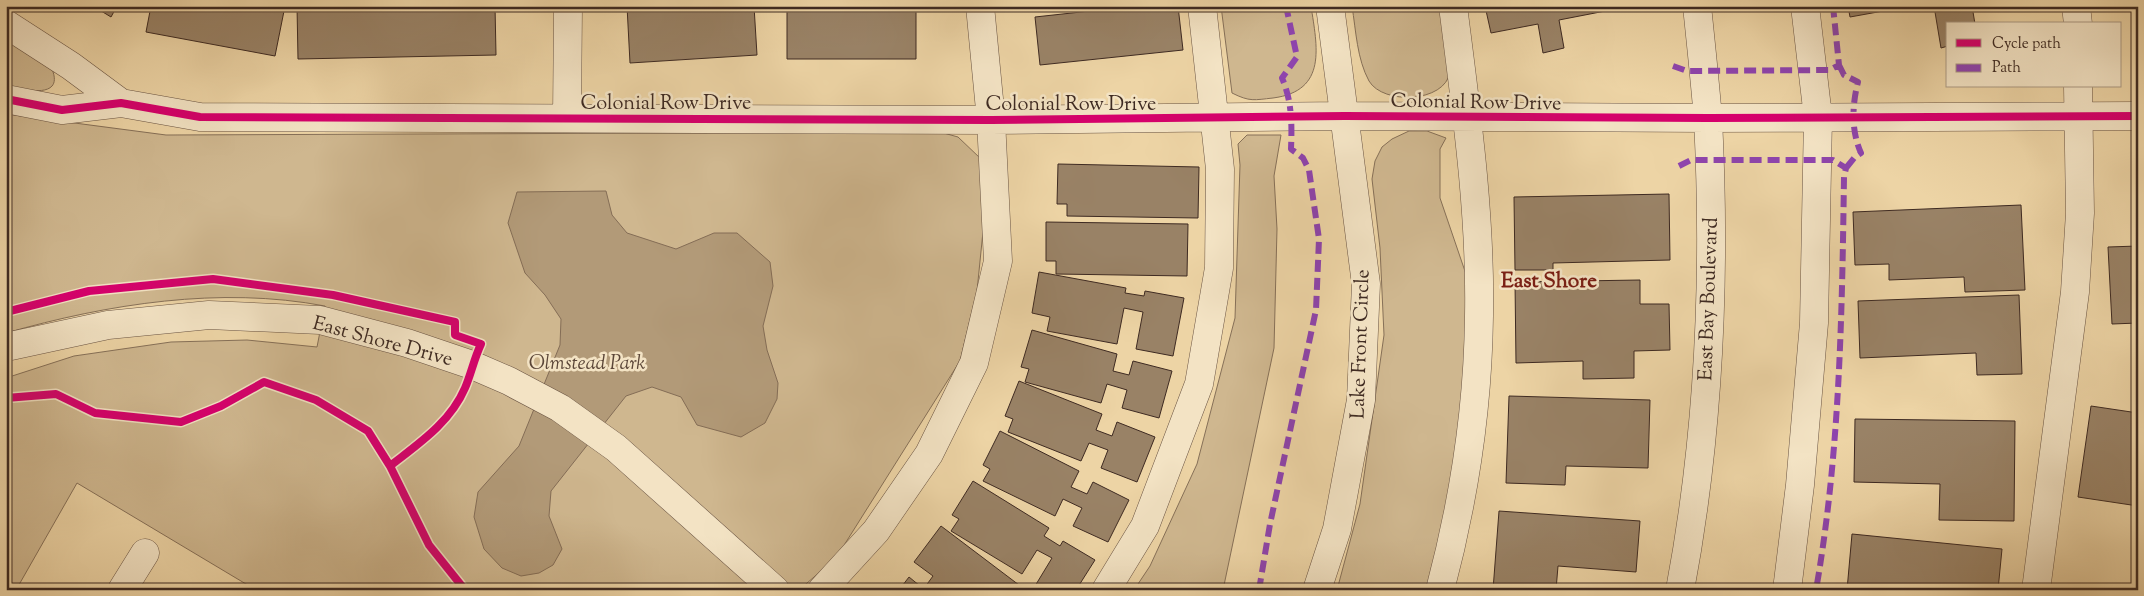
<svg xmlns="http://www.w3.org/2000/svg" width="2144" height="596" font-family="'Sorts Mill Goudy',serif">
	<rect width="100%" height="100%" fill="#edd4a5"/>
	<filter id="stains"><feTurbulence type="fractalNoise" baseFrequency=".004" numOctaves="4"/><feColorMatrix values="0 0 0 0 .2 0 0 0 0 .09 0 0 0 0 .02 0 0 0 .5 -.17"/></filter>
	<radialGradient id="worn" r=".72"><stop offset=".6" stop-color="#630" stop-opacity="0"/><stop offset="1" stop-color="#630" stop-opacity=".3"/></radialGradient>
	<path fill="#cfb78f" stroke="#867058" d="M1221 6H1311C1317 46 1328 91 1273 98 1254 100 1250 102 1232 93Z
		M1352 6H1442C1444 22 1452 58 1450 72 1445 103 1383 105 1369 81 1357 59 1356 31 1352 6Z
		M6 39 52 69C65 101 21 89 6 86Z
		M6 114 166 135 940 132 958 137 980 158 987 192 977 291 960 361 836 558 799 590H256L77 483 16 590H6V378L74 356 171 342 247 340 317 347 325 306C220 286 108 304 6 333Z
		M1409 131H1427L1446 138 1440 149V198L1468 280 1467 367 1453 491 1429 590H1337L1360 504 1384 335 1380 248 1372 179 1375 161 1382 147 1392 139Z
		M1247 135H1281L1274 176 1277 229 1274 348 1223 590H1134L1150 566 1197 464 1235 318 1240 165 1238 144Z"/>
	<path fill="#b29a78" stroke="#846d56" d="M606 191 612 215 627 233 676 249 714 233H737L770 262 773 286 763 326 767 350 778 383 777 399 765 423 741 437 697 425 681 397 652 387 626 396 551 491 549 516 562 549 553 565 539 573 521 576 502 568 484 549 474 517 478 492 519 446 560 345 561 319 545 295 525 273 508 223 517 192Z"/>
	<path fill="#998266" stroke="#3e2a22" d="M93 6H117L111 17Z
		M151 6H285L275 56 146 32Z
		M297 6H495L496 55 298 59Z
		M627 6H754L757 55 630 63Z
		M787 6H916V59H787Z
		M1136 6H1178L1183 50 1040 65 1035 17Z
		M1485 6H1631L1559 20 1564 48 1543 53 1538 24 1491 33Z
		M1848 6H1911L1850 17Z
		M1934 6H1972L1975 24H1948V46L1941 48Z
		M1058 164 1199 167 1198 218 1067 216V204H1057Z
		M1669 194 1670 260 1553 263V270H1515L1514 197Z
		M2021 205 2025 290 1965 292 1964 277 1889 280V264L1855 265 1853 212Z
		M1046 222 1188 224 1187 276 1056 274V261H1046Z
		M2138 246V323L2112 324 2108 247Z
		M1039 272 1126 288 1125 293 1144 296 1145 291 1184 298 1173 356 1136 349 1143 312 1124 308 1117 344 1047 331 1050 317 1032 313Z
		M1640 280V304H1669L1670 350 1634 351V378L1583 379V361L1516 363 1515 282Z
		M2019 295 2022 374 1977 375 1976 353 1860 358 1858 301Z
		M1032 330 1117 354 1113 371 1129 375 1133 361 1172 371 1159 418 1122 408 1127 390 1107 384 1101 403 1025 382 1029 369 1021 367Z
		M1019 381 1102 414 1096 430 1112 436 1117 422 1155 437 1137 482 1101 468 1108 450 1089 443 1081 461 1008 432 1013 419 1005 416Z
		M1509 396 1650 400 1648 468 1566 466 1565 485 1506 483Z
		M2091 406 2138 413V506L2078 497Z
		M1855 419 2015 421 2014 521 1939 520 1940 484 1854 482Z
		M1000 431 1079 471 1071 487 1087 494 1093 482 1129 500 1108 542 1073 526 1082 508 1063 499 1055 516 983 481 990 469 983 465Z
		M973 481 1049 528 1044 536 1060 546 1063 541 1095 560 1076 590H1041L1035 586 1052 558 1037 550 1022 574 951 531 959 519 952 515Z
		M1499 511 1640 521 1636 572 1558 566 1556 590H1493Z
		M941 526 1019 585 1016 590H929L925 587 933 576 914 562Z
		M1852 534 2002 549 1998 590H1847Z
		M909 577 925 590H899Z"/>
	<g fill="none" stroke-linecap="round" stroke-linejoin="round">
		<g stroke="#6a5443" stroke-width="29">
			<path id="minor" d="M2076 6 2078 24
				M6 24 71 66 121 103
				M6 99 62 110 121 103 200 117 991 120 1345 116 1708 118 2138 116
				M567 118 568 6
				M6 347 108 325 209 315 320 320 407 343 472 365 509 381 560 408 616 448 775 590
				M122 590 145 553
				M822 590 876 531 929 454 974 363 998 261 991 120 980 6
				M1106 590 1145 526 1199 384 1219 268 1220 169 1202 6
				M1317 590 1337 529 1361 400 1366 284 1330 6
				M1440 590C1464 500 1478 409 1479 316 1481 213 1466 109 1453 6
				M1680 590C1709 436 1716 276 1708 119 1705 82 1701 44 1697 6
				M1787 590 1800 485 1814 323 1818 117 1805 6
				M2036 590 2075 292 2080 213 2078 86"/>
		</g>
		<use href="#minor" stroke="#f3e3c4" stroke-width="28"/>
		<path stroke="#8e44ad" stroke-width="6" stroke-dasharray="12 6" stroke-linecap="butt" d="M1839 65 1844 75 1858 82C1852 105 1851 131 1861 153L1855 157 1846 168
			M1673 66 1687 71 1830 70 1839 65 1833 6
			M1679 166 1691 160H1833L1846 168 1844 177C1842 315 1840 453 1816 590
			M1259 590 1270 524 1316 310 1319 239 1309 170 1303 158 1291 149C1292 124 1292 101 1282 78L1297 57 1286 6"/>
		<g stroke="#f3e3c4" stroke-width="11">
			<path id="cycleway" d="M6 99 62 110 121 103 200 117 991 120 1345 116 1708 118 2138 116
				M6 312 89 291 213 279 333 295 455 322V335L481 344C474 359 471 374 465 388 450 423 418 444 390 466
				M6 398 56 394 95 413 181 422 221 406 264 382 316 400 368 431 390 466 429 545 465 590"/>
		</g>
		<use href="#cycleway" stroke="#d6006c" stroke-width="8"/>
	</g>
	<g text-anchor="middle" stroke-width="5" stroke-linejoin="round" paint-order="stroke">
		<g font-size="20" fill="#3e2a22" stroke="#f3e3c4">
			<text transform="translate(1476 101) rotate(1)" y="7">Colonial Row Drive</text>
			<text x="666" y="109">Colonial Row Drive</text>
			<text x="1071" y="110">Colonial Row Drive</text>
			<text transform="translate(1707 299) rotate(-88)" y="7">East Bay Boulevard</text>
			<text transform="translate(383 340) rotate(15)" y="7">East Shore Drive</text>
			<text transform="translate(1359 344) rotate(-88)" y="7">Lake Front Circle</text>
		</g>
		<g font-size="20" font-style="italic" fill="#5b4638" stroke="#f3e3c4">
			<text x="587" y="369">Olmstead Park</text>
		</g>
		<g font-size="21" font-weight="bold" fill="#7a1f14" stroke="#f3e3c4">
			<text x="1549" y="287">East Shore</text>
		</g>
	</g>
	<rect width="2144" height="596" fill="none" stroke="#edd4a5" stroke-width="25"/>
	<rect x="8" y="8" width="2129" height="581" fill="none" stroke="#3e2a22" stroke-width="2.5"/>
	<rect x="12" y="12" width="2119" height="571" fill="none" stroke="#3e2a22"/>
	<rect x="1946" y="22" width="175" height="65" fill="#f3e3c4" stroke="#ab9983"/>
	<rect x="1956" y="39" width="25" height="8" fill="#d6006c" stroke="#ab9983"/>
	<text x="1992" y="48" font-size="15" fill="#3e2a22">Cycle path</text>
	<rect x="1956" y="64" width="25" height="8" fill="#8e44ad" stroke="#ab9983"/>
	<text x="1992" y="72" font-size="15" fill="#3e2a22">Path</text>
	<rect width="100%" height="100%" filter="url(#stains)"/>
	<rect width="100%" height="100%" fill="url(#worn)"/>
</svg>
